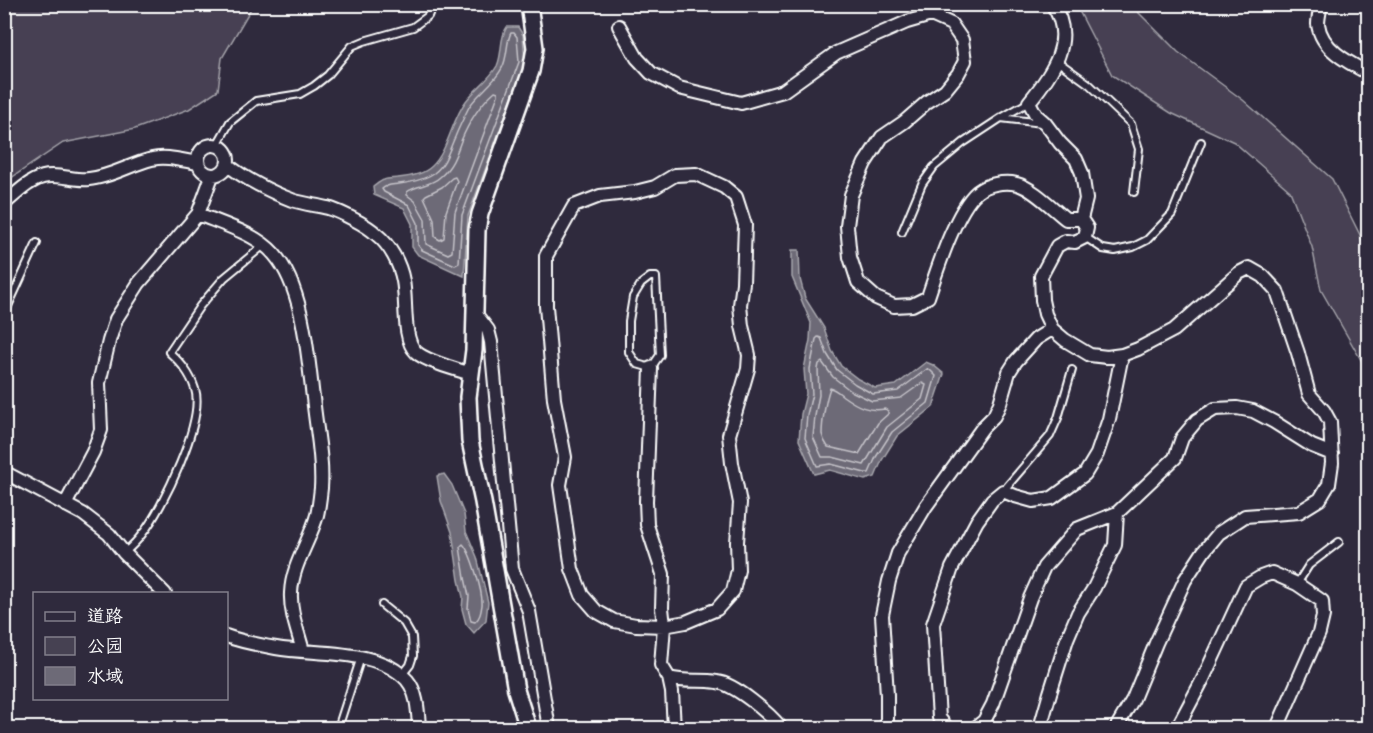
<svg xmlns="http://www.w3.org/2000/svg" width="1373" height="733" font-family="Dekko,'LXGW WenKai TC',sans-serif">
	<rect width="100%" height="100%" fill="#2f2a3d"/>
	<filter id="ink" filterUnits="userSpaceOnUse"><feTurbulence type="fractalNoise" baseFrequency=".0167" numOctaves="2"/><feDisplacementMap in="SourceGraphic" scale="12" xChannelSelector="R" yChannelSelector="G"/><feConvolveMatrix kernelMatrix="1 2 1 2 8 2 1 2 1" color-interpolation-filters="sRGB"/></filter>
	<g filter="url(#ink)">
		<path fill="#464152" stroke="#a2a0a8" stroke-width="1.5" d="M5 4H253V5L222 58 218 90 189 109 135 129 63 143 5 182Z
			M1076 5H1131L1178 52 1243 100 1332 179 1360 235 1368 258V372L1321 290 1312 247 1290 191 1234 142 1171 113 1112 75Z"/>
		<path fill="#6d6a77" stroke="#a7a6ad" stroke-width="1.5" d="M507 27H518L523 35 525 62 468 216 464 276 418 255 412 247V224L404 208 374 195 373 187C376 185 380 181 384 180 388 178 394 179 398 178 409 177 424 174 432 166 448 151 452 119 466 101 476 88 489 80 497 66 503 53 499 38 507 27Z
			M792 250H799L800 279 805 298 824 328 832 351 841 366 858 379 875 388 896 385 926 362 933 365 944 374 933 407 897 436 882 460 875 477 865 480 830 470 814 474 799 440 801 414 806 394 804 369 810 340 811 323 792 277Z
			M444 474 452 485 464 514 466 531 477 557 488 602 486 620 474 633 466 624 462 609 463 597 459 580 452 532 441 501 437 476Z"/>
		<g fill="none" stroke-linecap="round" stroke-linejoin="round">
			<path stroke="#c5c3c9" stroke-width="1.5" d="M511 33H514L517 37 519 62 462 215 459 263 455 265 422 250 418 245V223L409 205 384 192 382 189C387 184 392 185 399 184 410 183 425 179 434 173 446 164 449 150 455 137 459 127 464 117 469 107 478 93 494 84 502 68 508 58 506 41 511 33Z
				M495 91 498 92V95L455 212 452 252 448 254 426 244 425 219 415 201 407 195V192C416 185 431 186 440 177 452 167 456 155 461 141 469 122 479 105 495 91Z
				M455 177 457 181 446 212 444 238 440 240 435 237 434 219 424 197 426 195 442 187 452 178Z
				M818 337 821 338 827 354 837 370 855 384 873 394 898 391 927 369 930 370 936 376 928 403 892 432 876 457 869 473H865L831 464 817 466 805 438 807 415 812 394 810 369 816 339Z
				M822 362 833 377 851 391 872 401 901 398 922 383 926 385 922 399 887 427 864 465 832 457H822L813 437 815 416 819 395 818 369 819 364Z
				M830 388C835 389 838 392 843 396 857 406 868 412 885 409L888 411V414L878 423 859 454 828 447C825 443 823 439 822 434 822 422 826 398 830 388Z
				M463 544C471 552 483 593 482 605 481 612 480 618 475 622L471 621 468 608 469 596 465 578 460 547Z"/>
			<g stroke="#fff" stroke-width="10">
				<path id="service" d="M1057 61 1089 84 1131 124 1139 149 1134 192
					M1001 118 1042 123
					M217 145 230 122 256 101 300 94 314 86 328 75 352 46 364 41 413 27 428 16 433 4
					M902 232 922 184 934 167 963 143 1001 118 1029 102
					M1085 237 1103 249 1115 251 1133 247 1147 240 1172 214 1201 142
					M650 277H656L660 355 651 368 637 364 629 352V321L633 297 641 284Z
					M4 315 37 243
					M1003 491 1050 436 1058 418 1072 370
					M124 553C131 547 138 540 143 533 163 508 205 420 195 389 190 373 181 363 169 352L200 306 224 278 264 245
					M1297 584 1309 565 1339 542
					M382 605 404 623 412 637 413 656 410 665 402 675
					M338 728 361 657"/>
			</g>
			<g stroke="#fff" stroke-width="16">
				<path id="minor" d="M1052 4C1077 39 1052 74 1029 102L1036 115 1045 123 1060 143 1076 159 1082 173 1086 199 1081 219 1087 228 1085 237 1075 242 1066 241 1057 246 1041 276 1042 300 1045 314 1052 329 1065 340 1090 355 1107 357 1122 355 1138 349 1174 330 1239 273 1249 268 1263 276 1277 291 1298 353 1309 394 1324 411 1330 422 1332 463 1329 484 1320 499 1299 512 1245 516 1219 533 1204 551 1185 580 1156 643 1133 699 1116 728
					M1321 4C1320 10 1318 18 1318 24 1321 49 1349 63 1368 73
					M619 26 637 58 651 73 679 88 741 103 783 91 836 53 907 22 931 15 951 24 962 40 965 61 958 74 945 90 927 102 904 122 882 137 865 163 851 195 847 226 850 257 858 282 876 298 894 306 912 305 928 297C937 270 956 210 977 192 987 184 1004 181 1017 184 1033 188 1053 209 1066 219H1081
					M198 160a15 15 0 1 1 30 0a15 15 0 1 1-30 0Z
					M228 165C243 178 273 193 292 200 304 204 316 205 328 208 341 212 367 225 376 234 390 245 400 264 403 281 407 300 402 339 416 352 425 361 458 370 471 374
					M696 174 724 187 736 197 745 225 743 283 740 305 742 326 749 355 748 369 729 435 732 463 740 503 737 542 738 570 733 591 717 609 686 622 664 626 636 625 614 621 596 611 582 595 572 569 560 485 565 457 554 399 546 306V256L574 206 600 196 635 192 655 187 675 175Z
					M4 204C16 194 28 181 43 177 58 173 74 181 89 179 111 177 131 164 152 159 167 155 183 161 198 163
					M198 214C222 224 257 234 274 254 305 289 308 361 314 406 317 433 323 461 321 488 320 497 319 507 317 515 310 541 292 565 291 593 290 612 298 632 303 651
					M475 313 488 330 491 342 512 569 529 611 549 728
					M651 368 646 501 647 525 663 574 662 608 664 626 661 665 669 678C685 683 701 679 717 682 735 684 770 714 781 728
					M4 472 83 514 109 534 124 553 165 594
					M65 505 93 452 101 430 99 383 109 341 116 319 139 283 198 214 212 176
					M226 636C242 642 259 645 276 648 315 655 378 648 407 680 418 693 418 713 419 728
					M669 678 672 692 674 728
					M887 728V695L882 615 889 581 898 553 926 506 983 427 994 416 1000 403 1009 372 1016 361 1036 339 1052 329
					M947 728 939 718 933 624 952 568 977 521 992 500 1003 491 1015 496 1033 501 1052 498 1085 474 1097 454 1109 419 1122 355
					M975 728 984 721 993 704 1030 598 1044 567 1077 529 1117 513
					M1040 728 1050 693 1067 639 1078 613 1094 588 1115 545 1117 513 1175 458 1182 438 1197 420 1215 409 1237 408 1253 411 1274 422 1312 446 1332 454
					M1177 728 1203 679 1246 586 1261 577 1272 573 1297 584 1322 601 1323 616 1319 633 1277 728"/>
			</g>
			<g stroke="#fff" stroke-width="20">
				<path id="tertiary" d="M528 728 516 690 483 502 470 441 468 397 474 350 477 230 480 214 531 71 535 48 529 4"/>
			</g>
			<use href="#service" stroke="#2f2a3d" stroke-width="6"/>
			<use href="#minor" stroke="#2f2a3d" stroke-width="12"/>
			<use href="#tertiary" stroke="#2f2a3d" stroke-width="15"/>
		</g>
	</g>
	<rect width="1373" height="733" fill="none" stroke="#2f2a3d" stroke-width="24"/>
	<rect x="12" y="12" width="1349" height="709" fill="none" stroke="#fff" stroke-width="2" filter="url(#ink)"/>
	<rect x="33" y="592" width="195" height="108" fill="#2f2a3d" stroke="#827f8b" stroke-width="1.5"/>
	<rect x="45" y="612" width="30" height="9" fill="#2f2a3d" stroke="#827f8b" stroke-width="1.5"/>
	<text x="87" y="622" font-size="18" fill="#ffffff">道路</text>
	<rect x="45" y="637" width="30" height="18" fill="#464152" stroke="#827f8b" stroke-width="1.5"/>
	<text x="87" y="652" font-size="18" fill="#ffffff">公园</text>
	<rect x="45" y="667" width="30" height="18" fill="#6d6a77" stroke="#827f8b" stroke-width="1.5"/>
	<text x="87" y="682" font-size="18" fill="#ffffff">水域</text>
</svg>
